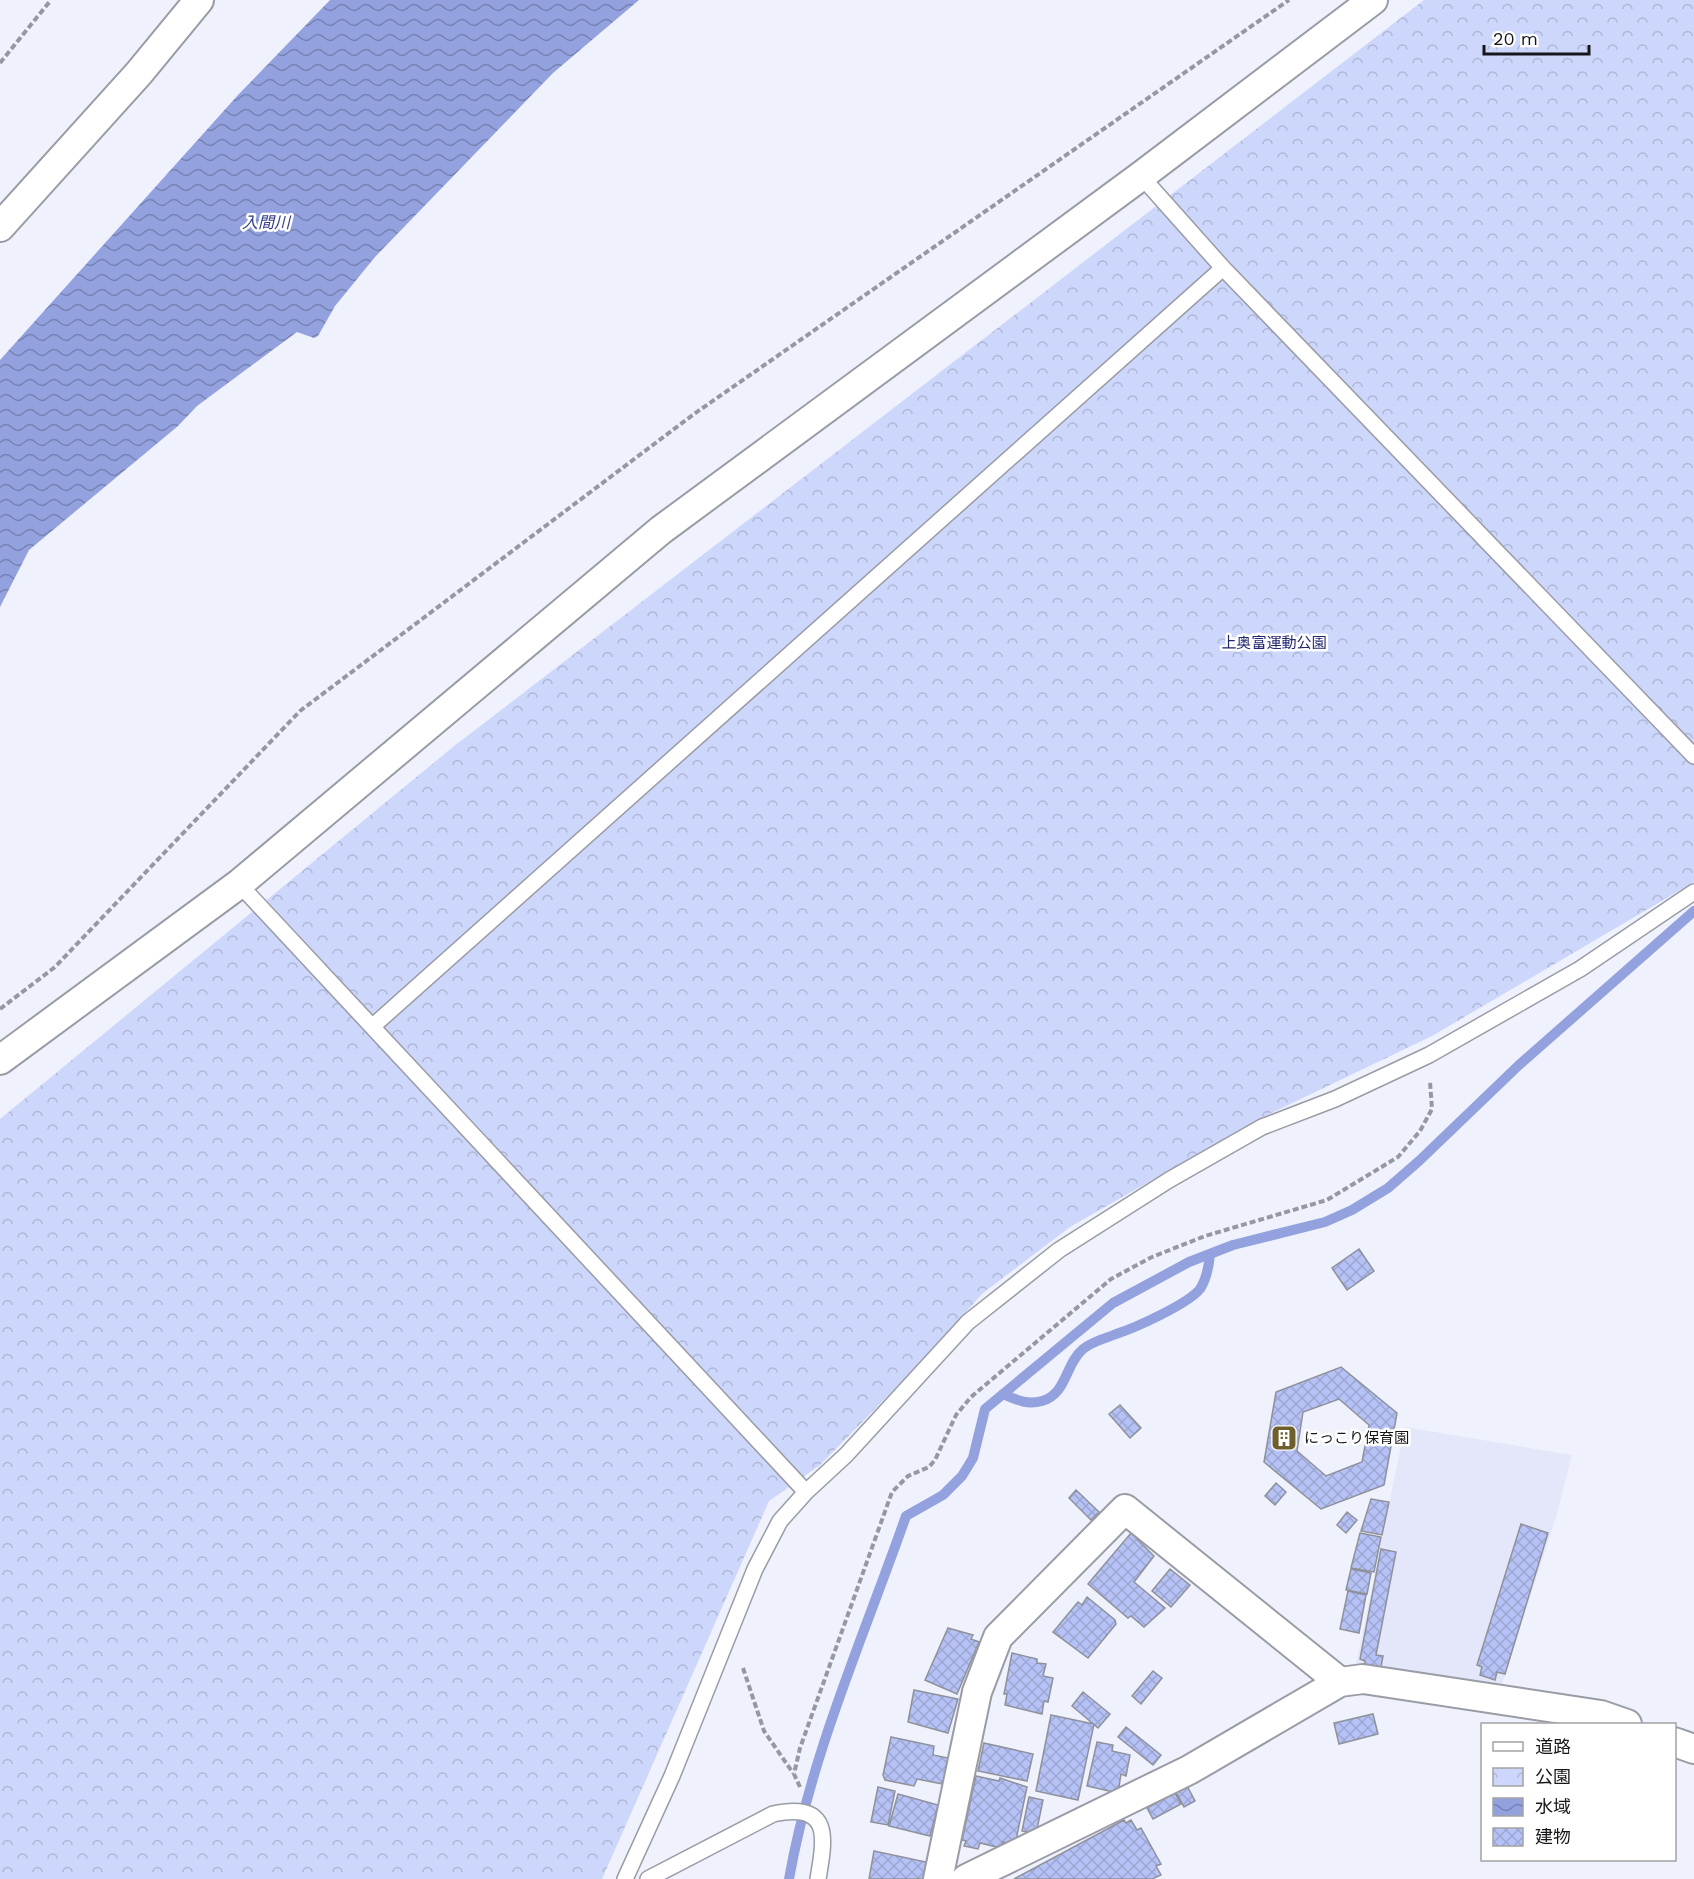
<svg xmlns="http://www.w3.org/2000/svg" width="1694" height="1879" font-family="'Work Sans','Noto Sans JP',sans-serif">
	<defs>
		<pattern id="park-crowns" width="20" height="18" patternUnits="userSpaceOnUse" patternTransform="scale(1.5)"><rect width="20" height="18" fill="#cdd6fb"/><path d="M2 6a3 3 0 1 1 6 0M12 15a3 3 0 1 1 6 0" fill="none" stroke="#afb7d7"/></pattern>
		<pattern id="water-waves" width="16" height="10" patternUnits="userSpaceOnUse" patternTransform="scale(1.5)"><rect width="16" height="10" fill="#93a1df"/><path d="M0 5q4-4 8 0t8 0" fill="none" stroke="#7782b4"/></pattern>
		<pattern id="building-cross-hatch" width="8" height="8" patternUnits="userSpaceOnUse" patternTransform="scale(1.5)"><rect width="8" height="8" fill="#b6c2f6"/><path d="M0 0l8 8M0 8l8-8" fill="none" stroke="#9ca6d2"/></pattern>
	</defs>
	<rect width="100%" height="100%" fill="#eff2fc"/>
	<path fill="#e3e7f9" d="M1405 1427 1572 1455 1557 1514 1502 1684 1356 1665Z"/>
	<path fill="url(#park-crowns)" d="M1424 0H1694V882L1432 1036 1259 1119 1070 1227 983 1293 924 1359 820 1465 769 1501 602 1879H0V1119L453 747Z"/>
	<path fill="url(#water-waves)" d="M330 0H639L553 73 375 257 335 306 318 336 314 338 297 332 197 406 178 426 29 550 0 607V360L238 95Z"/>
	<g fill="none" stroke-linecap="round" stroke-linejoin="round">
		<path stroke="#93a1df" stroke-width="10" d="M1003 1394C1017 1400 1027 1405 1042 1401 1067 1394 1065 1364 1083 1349 1093 1341 1104 1339 1116 1334 1135 1328 1188 1304 1200 1289 1207 1278 1209 1266 1210 1254
			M789 1879C811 1754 864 1636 906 1516L943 1495 962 1476 973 1458 985 1409 1113 1303 1189 1262 1233 1245 1325 1222 1352 1210 1388 1188 1419 1161 1519 1065 1694 911"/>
	</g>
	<path fill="url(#building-cross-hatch)" stroke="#8e919a" stroke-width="1.5" fill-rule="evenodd" d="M1359 1249 1374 1271 1347 1290 1332 1268Z
		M1341 1367 1397 1413 1384 1485 1321 1509 1264 1462 1276 1392ZM1339 1399 1369 1425 1362 1462 1326 1476 1297 1451 1303 1412Z
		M1120 1405 1141 1428 1130 1438 1109 1414Z
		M1276 1483 1286 1492 1275 1505 1265 1496Z
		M1076 1490 1099 1512 1091 1520 1069 1498Z
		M1371 1499 1389 1502 1382 1535 1361 1531Z
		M1347 1512 1357 1520 1346 1533 1337 1525Z
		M1521 1524 1548 1533 1505 1674 1497 1672 1495 1680 1480 1675 1482 1667 1477 1665Z
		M1131 1533 1154 1556 1134 1582 1165 1608 1144 1627 1131 1616 1128 1618 1088 1584Z
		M1360 1533 1381 1537 1374 1572 1351 1568Z
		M1381 1549 1396 1552 1376 1655 1383 1656 1381 1667 1365 1664V1661L1360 1659Z
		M1170 1569 1190 1585 1171 1607 1152 1591Z
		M1351 1569 1371 1573 1367 1594 1346 1590Z
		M1348 1591 1366 1595 1359 1633 1340 1629Z
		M1087 1597 1115 1620 1116 1624 1088 1658 1053 1632 1078 1602 1082 1605Z
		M948 1628 973 1635 971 1639 979 1642 957 1694 925 1680Z
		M1012 1653 1037 1659V1663L1046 1664 1043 1676 1053 1678 1048 1702 1044 1701 1042 1714 1005 1705 1007 1694H1004Z
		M1153 1671 1162 1678 1141 1704 1132 1696Z
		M914 1690 958 1699 948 1733 908 1722Z
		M1083 1692 1110 1714 1098 1728 1072 1706Z
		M1373 1714 1378 1734 1339 1744 1334 1723Z
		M1051 1715 1094 1724 1078 1800 1036 1791Z
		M1126 1727 1161 1755 1153 1765 1118 1737Z
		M891 1737 934 1746 933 1755 948 1758 943 1784 917 1779 914 1786 885 1780 883 1775Z
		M1097 1742 1113 1745 1112 1751 1130 1755 1126 1776 1121 1774 1118 1793 1087 1786Z
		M984 1743 1033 1754 1027 1781 978 1771Z
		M976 1776 999 1781 1000 1778 1027 1787 1015 1845 1003 1842 1001 1848 980 1843 978 1849 964 1846 966 1841 962 1840Z
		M1186 1784 1195 1801 1184 1807 1175 1790Z
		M878 1787 895 1791 888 1825 871 1822Z
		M1175 1793 1181 1804 1153 1819 1147 1808Z
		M898 1794 938 1805 930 1836 889 1826Z
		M1029 1797 1043 1800 1036 1834 1022 1831Z
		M1124 1820 1126 1823 1131 1820 1137 1830 1141 1828 1161 1864 1156 1866 1161 1875 1152 1879H1014Z
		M874 1851 926 1862 923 1879H869Z"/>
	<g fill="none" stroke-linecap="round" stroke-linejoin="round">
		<g stroke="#9a9ca5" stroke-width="18">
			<path id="service" d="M1141 176 1223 268 1694 756
				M239 884 806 1492
				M373 1026 1223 268
				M625 1879 672 1776 755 1569 780 1521 806 1492 846 1455 968 1322 1059 1250 1169 1180 1262 1127 1335 1099 1429 1055 1580 969 1694 892
				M648 1879 773 1814C832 1801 825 1838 818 1879"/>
		</g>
		<g stroke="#9a9ca5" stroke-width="32">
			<path id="minor" d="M0 227 139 73 199 0
				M0 1060 239 884 661 530 1141 176 1373 0
				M1674 1742 1694 1749
				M938 1879 977 1692 998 1637 1125 1509 1340 1682
				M966 1879 1189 1770 1340 1682 1363 1679 1601 1715 1627 1724"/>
		</g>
		<path stroke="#96989f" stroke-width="4" stroke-dasharray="6 3" stroke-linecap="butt" d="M0 63 51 0
			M0 1009 55 967 300 711 694 414 1289 0
			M743 1668 764 1731 793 1773
			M800 1787 794 1774 800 1748 892 1492 908 1476 929 1467 935 1460 956 1415 971 1397 1111 1279 1152 1257 1205 1236 1327 1200 1398 1157 1420 1131 1432 1109 1430 1082"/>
		<use href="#service" stroke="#fff" stroke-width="15"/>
		<use href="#minor" stroke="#fff" stroke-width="28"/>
	</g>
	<defs>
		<g id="building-square" transform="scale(1.35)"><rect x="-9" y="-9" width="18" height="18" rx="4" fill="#6e602d" stroke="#fff"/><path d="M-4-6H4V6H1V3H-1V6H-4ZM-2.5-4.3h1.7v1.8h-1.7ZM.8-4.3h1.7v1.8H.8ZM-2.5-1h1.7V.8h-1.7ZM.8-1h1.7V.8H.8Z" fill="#fff"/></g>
	</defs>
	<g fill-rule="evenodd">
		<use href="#building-square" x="1284" y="1438"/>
	</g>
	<g text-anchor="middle" stroke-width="5" stroke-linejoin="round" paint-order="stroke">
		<g font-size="15" fill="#23276f" stroke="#fff">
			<text x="1274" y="648">上奥富運動公園</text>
		</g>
		<g font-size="15" fill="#16171a" stroke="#fff" text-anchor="start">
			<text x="1304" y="1443">にっこり保育園</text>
		</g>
		<g font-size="16" font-style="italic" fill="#353d87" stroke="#fff">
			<text x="266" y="228">入間川</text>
		</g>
	</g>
	<rect x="1481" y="1723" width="195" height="138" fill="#ffffff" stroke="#a2a2a3" stroke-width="1.5"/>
	<rect x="1493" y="1742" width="30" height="9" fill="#ffffff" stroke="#a2a2a3" stroke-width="1.5"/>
	<text x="1535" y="1753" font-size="18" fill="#16171a">道路</text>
	<rect x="1493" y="1768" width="30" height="18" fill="url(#park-crowns)" stroke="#a2a2a3" stroke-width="1.5"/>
	<text x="1535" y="1783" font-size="18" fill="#16171a">公園</text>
	<rect x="1493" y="1798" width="30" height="18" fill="url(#water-waves)" stroke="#a2a2a3" stroke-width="1.5"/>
	<text x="1535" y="1813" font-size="18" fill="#16171a">水域</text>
	<rect x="1493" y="1828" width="30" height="18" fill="url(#building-cross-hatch)" stroke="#a2a2a3" stroke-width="1.5"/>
	<text x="1535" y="1843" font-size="18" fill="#16171a">建物</text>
	<path d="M1484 45v9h105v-9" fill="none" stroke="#16171a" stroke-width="3"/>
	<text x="1493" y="45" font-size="18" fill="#16171a" stroke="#ffffff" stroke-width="4.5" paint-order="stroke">20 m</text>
</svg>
